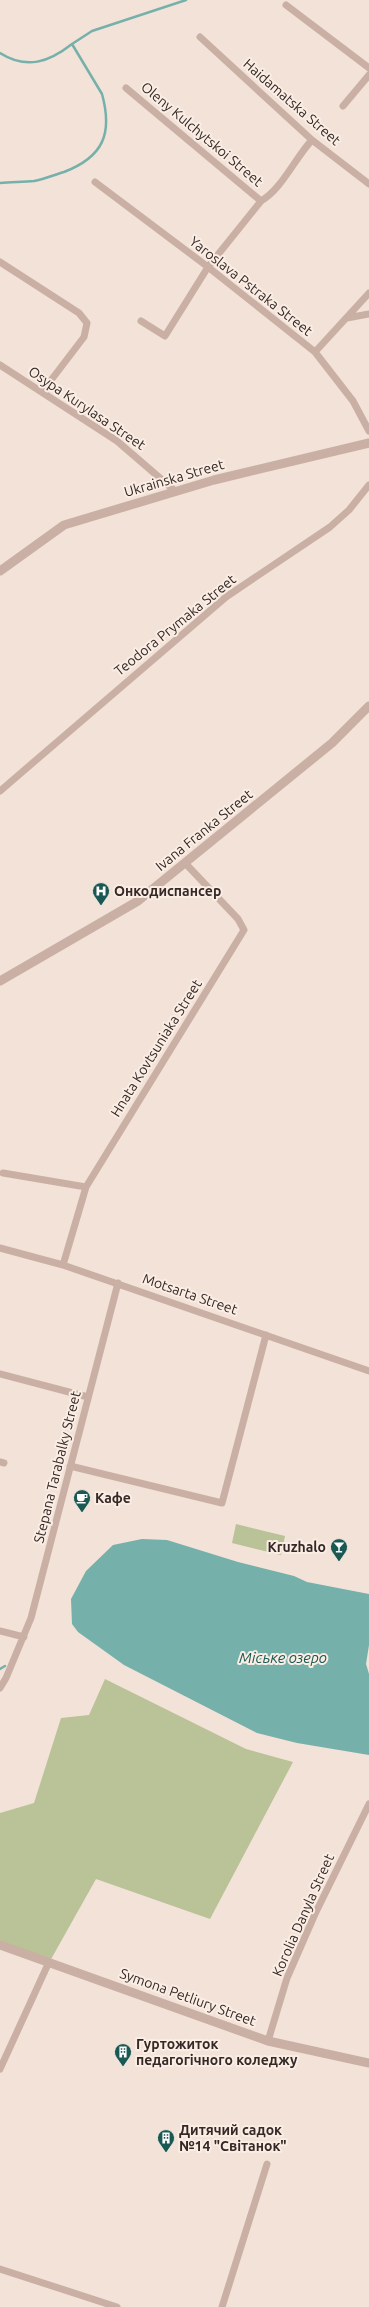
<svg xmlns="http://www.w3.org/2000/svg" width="369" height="2307" font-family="Ubuntu,sans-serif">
	<rect width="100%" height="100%" fill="#f2e2d8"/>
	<path fill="#bac297" d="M236 1524 285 1536 281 1555 232 1543Z
		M105 1679 246 1749 293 1762 210 1919 96 1879 50 1961 0 1942V1813L34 1803 61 1718 89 1715Z"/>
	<path fill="#76b0aa" d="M142 1539 167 1540 238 1562 294 1576 307 1582 369 1594V1645L366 1664 369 1674V1755L297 1743 257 1733 124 1665 78 1632 72 1624 71 1599 86 1571 113 1545Z"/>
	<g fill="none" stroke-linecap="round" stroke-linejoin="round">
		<path stroke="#76b0aa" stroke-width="2.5" d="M0 53C27 70 49 62 72 44
			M0 183C11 182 23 182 34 181 44 179 54 175 64 172 103 157 113 134 102 94L72 44 92 31 186 0
			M0 1669 5 1666"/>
		<path stroke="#cab0a4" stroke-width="7" d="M286 5 369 68
			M200 37 312 140 369 184
			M126 88 261 201
			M343 106 369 75
			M95 182 208 267 315 352 353 401 369 431
			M0 262 79 313 87 323 84 337 42 392
			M347 318 369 314
			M141 321 165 336 208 267 261 201C282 189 295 158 312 140
			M315 352 369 293
			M0 365 117 441 175 491
			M0 791 226 597 330 527 349 510 369 485
			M3 1173 86 1187
			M0 1248 63 1265 369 1371
			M63 1265 86 1187 244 930 238 919 186 864
			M0 1374 88 1397
			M0 1462 4 1463
			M70 1466 222 1503 266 1335
			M0 1631 24 1637
			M0 1688 6 1678 31 1618 118 1283
			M268 2041 287 1978 315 1914 369 1804
			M0 2069 49 1962
			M0 2269 117 2307
			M222 2307 267 2164"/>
		<path stroke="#cab0a4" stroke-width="9" d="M0 571 64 525 214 480 369 443
			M0 981 138 901 332 743 369 706
			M0 1945 268 2041 369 2063"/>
	</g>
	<defs>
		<g id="hospital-pin" transform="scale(0.9)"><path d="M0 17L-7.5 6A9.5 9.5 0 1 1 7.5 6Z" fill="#1a5853" stroke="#faede4"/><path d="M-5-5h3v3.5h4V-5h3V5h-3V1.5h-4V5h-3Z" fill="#fff"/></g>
		<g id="cafe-pin" transform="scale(0.9)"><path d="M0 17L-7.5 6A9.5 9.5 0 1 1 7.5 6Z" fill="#1a5853" stroke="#faede4"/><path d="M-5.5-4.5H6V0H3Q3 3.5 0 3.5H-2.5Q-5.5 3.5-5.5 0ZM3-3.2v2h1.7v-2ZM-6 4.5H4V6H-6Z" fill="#fff"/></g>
		<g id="bar-pin" transform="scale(0.9)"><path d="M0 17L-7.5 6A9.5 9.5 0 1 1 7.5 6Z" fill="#1a5853" stroke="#faede4"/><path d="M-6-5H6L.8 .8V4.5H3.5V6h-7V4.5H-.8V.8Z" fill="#fff"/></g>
		<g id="building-pin" transform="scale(0.9)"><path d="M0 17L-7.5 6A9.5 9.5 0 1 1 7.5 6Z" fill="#1a5853" stroke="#faede4"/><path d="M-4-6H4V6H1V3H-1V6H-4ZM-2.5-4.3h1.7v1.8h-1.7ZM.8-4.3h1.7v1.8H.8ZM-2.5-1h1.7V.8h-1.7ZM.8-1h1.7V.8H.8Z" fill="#fff"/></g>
	</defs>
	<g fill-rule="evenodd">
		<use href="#hospital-pin" x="101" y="891"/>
		<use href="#cafe-pin" x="82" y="1498"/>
		<use href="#bar-pin" x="339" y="1547"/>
		<use href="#building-pin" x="123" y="2052"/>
		<use href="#building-pin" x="166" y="2138"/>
	</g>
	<g text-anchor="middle" stroke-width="4" stroke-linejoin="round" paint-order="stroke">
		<g font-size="14" fill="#352826" stroke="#faede4">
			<text transform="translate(292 102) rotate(41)" y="5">Haidamatska Street</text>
			<text transform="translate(202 134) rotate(40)" y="5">Oleny Kulchytskoi Street</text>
			<text transform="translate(251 286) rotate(38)" y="5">Yaroslava Pstraka Street</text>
			<text transform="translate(87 408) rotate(34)" y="5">Osypa Kurylasa Street</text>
			<text transform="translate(174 478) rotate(-16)" y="5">Ukrainska Street</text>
			<text transform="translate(175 625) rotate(-39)" y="5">Teodora Prymaka Street</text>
			<text transform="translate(204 830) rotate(-39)" y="5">Ivana Franka Street</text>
			<text transform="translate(156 1048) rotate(-58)" y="5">Hnata Kovtsuniaka Street</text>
			<text transform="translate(190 1294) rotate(19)" y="5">Motsarta Street</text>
			<text transform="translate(57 1467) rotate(-76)" y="5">Stepana Tarabalky Street</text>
			<text transform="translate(303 1915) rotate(-66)" y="5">Korolia Danyla Street</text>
			<text transform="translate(188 1997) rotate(20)" y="5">Symona Petliury Street</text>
		</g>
		<g font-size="14" font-weight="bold" fill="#352826" stroke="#faede4" text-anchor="start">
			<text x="114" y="896">Онкодиспансер</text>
			<text x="95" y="1503">Кафе</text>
			<text x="326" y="1552" text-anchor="end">Kruzhalo</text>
			<text x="136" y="2049">Гуртожиток<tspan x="136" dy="16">педагогічного коледжу</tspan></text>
			<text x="179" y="2135">Дитячий садок<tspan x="179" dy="16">№14 "Світанок"</tspan></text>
		</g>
		<g font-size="15" font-style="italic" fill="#1a5853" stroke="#faede4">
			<text x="283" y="1663">Міське озеро</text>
		</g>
	</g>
</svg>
